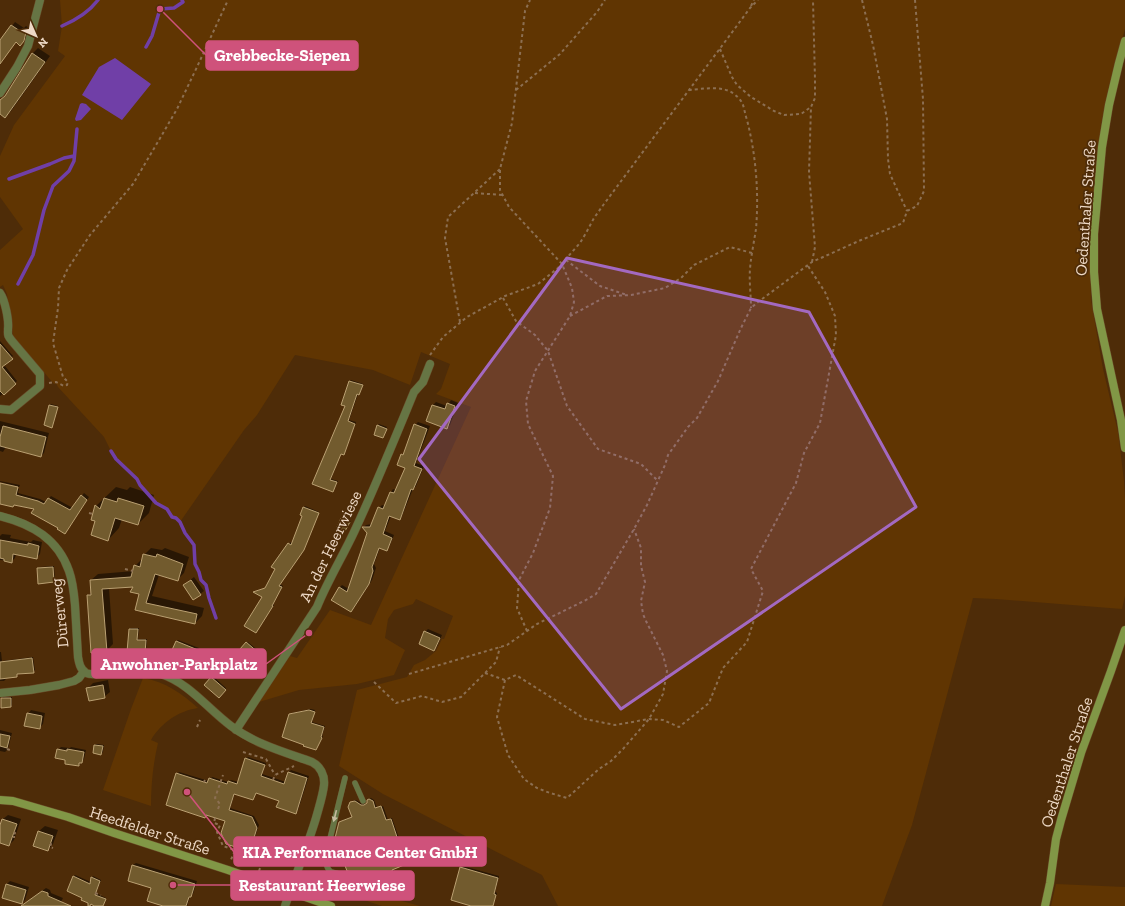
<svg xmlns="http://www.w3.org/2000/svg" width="1125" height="906" font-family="'Zilla Slab',serif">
	<rect width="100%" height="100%" fill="#4e2c08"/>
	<path fill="#603502" d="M60 0H1125V29L1109 86 1101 125 1090 234 1091 300 1103 369 1118 432 1124 481 1125 498V596L1122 609 996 599 973 598 912 825 882 906H558L542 875 383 794 339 766 357 690 407 677 414 665 425 660 436 651 442 639H444L453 616 416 599 413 604 394 610 388 619 385 638 405 650 394 675 357 684 299 690 259 702 290 656 297 658 330 610 371 625 471 407 436 394 441 389 450 364 421 352 410 385 373 370 295 355 257 415 244 430 180 522 177 518 173 516 168 509 156 502 140 485 137 478 120 463 112 450 111 451 104 437 58 387 56 383 54 384 13 336 7 294 3 285 0 287V250L23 229 0 197V156L14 125 65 56 58 51 62 26Z
		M143 678C166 682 181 693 198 708 178 711 161 723 151 740L158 743C153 764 151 785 151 806L103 790 131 709Z
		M314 877 420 906H382L328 888 319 884Z
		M1056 884 1125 887V906H1051Z"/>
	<path fill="#703fa7" d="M115 58 151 84 122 120 82 95 99 67Z
		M82 103 86 104 91 109 81 120 76 121 75 119 80 104Z"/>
	<path fill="#0007" d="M15 22 24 28 26 26 29 28 27 36 24 41 16 42 0 56V42Z
		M38 48 50 56 11 111 5 116 0 113V102L7 94 33 53Z
		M0 341 13 356 6 363 0 356Z
		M5 366 17 381 4 394V393L0 396V370Z
		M351 380 363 384 360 392 358 394 349 420 356 422 345 452 341 453 331 479 338 481 333 491 313 483 346 405 342 404 350 381Z
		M451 400 458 403 450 425 447 428 427 420 433 405 436 402 447 406Z
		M51 404 58 406 53 425 52 426 50 405Z
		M0 421 49 433 44 453 41 456 6 447 3 452 0 451Z
		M418 422 430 426 416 463 424 466 416 486 413 489 402 516 400 519 391 516 385 531 394 535 389 547 386 550 380 548 374 564 376 568 372 580 354 608 339 588 342 585 349 589 368 532 364 527 366 525 372 524 379 508 382 505 385 506 391 492 393 489 397 491 406 468 402 455 405 452 415 425Z
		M379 424 387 427 383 437 378 426Z
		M0 481 20 485 19 487 0 482Z
		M0 484 19 489 18 493 40 499 46 502 51 496 73 508 84 493 89 497 67 530 59 527 35 509 15 504 13 506 0 503Z
		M116 487 127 490 130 487 154 495 149 513 138 524 122 519 119 528 108 540 96 520 92 519 96 506Z
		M305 506 319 512 305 548 280 584 283 586 273 604 274 605 256 632 263 596 256 591 266 588 276 569 273 567 289 544 291 542 293 544 303 516 304 508Z
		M343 517 351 521 345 530 342 518Z
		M2 534 11 535 10 538 31 542 33 540 42 542 40 554 36 558 16 554 15 558 12 561 0 560V536Z
		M151 548 162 550 165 548 189 557 184 573 177 580 159 575 152 596 204 608 202 616 195 623 136 610 140 594 135 586 109 588 113 644 106 651 88 596 92 592 91 580 98 574 134 571 135 566 142 559H143L144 555Z
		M54 566 55 580 53 582 38 569 40 567Z
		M194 577 204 591 200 594 184 585Z
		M131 628H139L138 639H147L146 651 145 652 130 629Z
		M428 629 442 635 437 646 434 649 425 632Z
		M178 640 199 648 198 651 203 653 198 666 177 641Z
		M248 642 260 652 242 673 246 653 241 649Z
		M0 652H1L2 661 33 657 35 670 33 672 18 673 16 676 6 677V679L4 681H0Z
		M213 676 226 688 219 697 206 685Z
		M108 680 110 692 104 697 87 689 93 683Z
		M3 697H12V705L11 706 2 699Z
		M311 709 315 710 312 722 325 726 322 736H323L316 749 305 744 290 715 292 713Z
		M31 710 45 713 43 724 40 727 28 714Z
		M0 730 12 733 8 749 5 752 0 751Z
		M97 744 104 745 103 752 101 754 94 753 95 745Z
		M61 747 70 748 71 747 86 750 84 759 79 765 67 759 58 750Z
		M248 757 266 763 262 774 286 782 289 772 291 770 309 776 298 810 295 812 280 800 256 793 253 799 235 793 230 808 254 816 259 825 254 840 251 843 226 821 207 815 205 817 177 774 179 772 209 781 212 777 228 782 231 780 239 782 246 759Z
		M371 798 374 800 377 808 383 806 388 820 392 818 400 841 397 843 405 863 393 868 395 875 393 880 373 886 376 884 377 880 339 822 341 821 353 816 351 803 353 801 356 800 363 804H367L368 800Z
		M8 815 21 819 14 840 9 845 0 842V828L3 819Z
		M45 826 58 830 53 844 48 850 35 845 39 831Z
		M136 863 197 881 193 894 190 896 187 906H165L152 887 133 865Z
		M463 866 499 876 495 892 497 893 493 906H474L461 868Z
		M75 875 91 882 92 878 93 876 101 880 96 893 106 898 103 906H97L89 903 84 897 73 877Z
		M10 881 29 887 25 900 22 903 7 884Z
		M46 888 50 890 51 893 63 898 59 906H32L27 902Z"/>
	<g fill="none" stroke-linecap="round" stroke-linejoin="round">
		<path stroke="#703fa7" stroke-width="3.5" d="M62 26C76 20 89 12 98 0
			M146 47 152 36 160 9 174 8 183 2 182 0
			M9 179 50 164 64 158 74 156
			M18 284 33 255 44 210 53 186 69 171 74 161 77 129
			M111 451 116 459 137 479 140 485 156 503 167 509 172 517 176 518 180 522 185 533 194 545 195 564 199 572 201 580 206 585 209 598 216 618"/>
	</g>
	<path fill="#725b2e" stroke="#baa072" d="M11 25 20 31 22 29 26 32 24 41 20 46 16 42 0 64V40Z
		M32 53 45 62 5 118 0 114V100L5 96Z
		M0 344 13 359 2 367 16 384 4 395 0 391Z
		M349 381 363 385 359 395 357 394 348 421 355 424 344 455 341 454 330 480 337 482 333 492 312 484 345 406 341 405Z
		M447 403 455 406 447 429 426 421 432 405 445 409Z
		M49 405 58 407 52 428 44 425Z
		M414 424 427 429 414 466 422 469 413 490 411 489 400 520 389 516 383 534 392 538 387 551 379 548 372 567 373 571 369 584 351 612 331 600 332 599 339 587 347 592 367 533 362 527H370L378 507 383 509 390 492 394 493 405 468 397 465 401 454 403 455Z
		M377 425 387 429 383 438 374 435Z
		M3 426 46 437 41 457 0 446V437Z
		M0 483 18 487 16 495 38 501 44 504 48 498 70 510 81 495 87 500 65 534 57 529 58 528 31 513 34 509 14 505 13 507 0 504Z
		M104 498 117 502 118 498 144 506 138 525 115 518 108 541 91 535 95 521 91 520 95 505 100 509Z
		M303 507 319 513 304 550 279 586 282 587 272 606H273L256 633 244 626 262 597 253 592 265 588 275 569 271 567 288 543 291 545 302 516 300 515Z
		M341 518 350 522 345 531 337 527Z
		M0 540 28 545V543L39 546 37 559 13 554 12 563 4 561V559L0 558Z
		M143 554 156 557 157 554 183 564 178 581 155 574 146 603 197 614 195 624 135 610 139 594 130 592 133 587 102 589 107 652 91 653 87 595H91L90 580 131 577 134 565 140 567Z
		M53 567 54 582 38 584 37 568Z
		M191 580 201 595 193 600 183 585Z
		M129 629H138L137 640H146L145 653 127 652Z
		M424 631 440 638 434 651 419 644Z
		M176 641 198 650 197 653 202 655 197 669 168 659Z
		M246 642 260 654 242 674 233 667 245 653 240 649Z
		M32 658 34 673 17 674V677L0 679V662Z
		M211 677 226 690 219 698 204 685Z
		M103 685 105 698 89 701 86 688Z
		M1 698H11V707L1 708Z
		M309 710 315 712 311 723 324 727 321 737 322 738 316 750 303 746 304 745 282 737 289 714Z
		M27 713 42 716 40 729 24 726Z
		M0 734 10 736 7 748 0 746Z
		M94 745 103 746 101 755 93 753Z
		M57 749 67 751V749L84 752 82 763H79V766L65 764V760L55 758Z
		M245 758 265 765 261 776 284 784 288 772 307 778 296 814 276 807 279 801 256 793 253 800 234 794 229 810 252 817 257 828 252 844 242 849 226 844 221 833 225 821 206 815 205 818 166 805 176 773 207 783 209 778 227 784 228 781 237 784Z
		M369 799 373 801 375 808 381 806 386 820 391 819 399 843 396 844 404 865 392 870 394 877 393 881 381 889 371 886 375 885 376 883V880L373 877 347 871 335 838 339 822 352 817 348 807 350 802 355 801 361 805H364L367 803V800Z
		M2 819 17 824 9 846 0 843V825Z
		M38 831 53 836 48 851 33 846Z
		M132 865 195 884 191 897H189L186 906H163L147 901 151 888 128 881Z
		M460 867 498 878 494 894 496 895 493 906H471L451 900Z
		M73 876 90 884 91 877 100 881 95 895 106 899 103 906H94L91 904 90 906H88V903L81 900 82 898 67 891Z
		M6 884 26 890 22 904 2 898Z
		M42 891 48 893V896L71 906H21Z"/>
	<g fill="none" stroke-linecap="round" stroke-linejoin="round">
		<g stroke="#684826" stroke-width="6">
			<path id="lane" d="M345 778 325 859C326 865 327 869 331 872L372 882
				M355 783 363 801"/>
		</g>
		<g stroke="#684826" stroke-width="9">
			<path id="street" d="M0 93 17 67 28 46 40 0
				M0 293C5 300 9 320 8 329 8 335 7 335 12 341L40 374V386L11 410 0 409
				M0 516C32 524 58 539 69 571 73 582 74 593 75 605 76 622 77 640 78 657 79 663 80 669 86 673 94 677 113 671 122 670 135 669 149 669 161 674 189 683 208 709 231 726 255 744 284 752 312 762 320 766 325 775 324 785 323 795 319 807 316 818 307 848 295 876 285 906
				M0 693 30 690 59 685 74 681 79 678 84 671
				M236 730 317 607C328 580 343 556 355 530 376 485 395 438 414 392L423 382 430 364"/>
		</g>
		<g stroke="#684826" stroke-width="9">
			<path id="secondary" d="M1125 41 1119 63 1109 105 1102 147 1094 234V272L1097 309 1121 420 1125 448
				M0 800 13 801 68 817 114 833 228 870 331 906
				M1045 906 1050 883 1056 839 1061 820 1081 753 1111 671 1125 630"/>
		</g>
		<path stroke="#8c6f52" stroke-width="2" stroke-dasharray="3 3" stroke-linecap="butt" d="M862 0 873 45 887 119 888 159 890 174 907 211
			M751 6 754 0
			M720 49 732 77 737 85 751 97 774 111 784 115 801 114 811 107
			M516 90 560 54 597 12 605 0
			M689 90C702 89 723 85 734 94 745 102 743 108 747 120 756 155 759 193 756 229 754 242 751 256 750 269 749 282 751 295 751 308
			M475 193 502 195
			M566 260 600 286 627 295
			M812 262 815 247 809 172 811 107 815 98V80L813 0
			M503 298 516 321 535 335 548 351 567 406 598 449 641 464 658 481
			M570 316 607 296 631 295 665 288 681 278 694 265 730 247 752 253
			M460 322 445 238 448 217 500 169
			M430 355 443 337 467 317 505 296 538 284 558 268 580 243 586 233 594 218 604 204 733 31 750 8 758 0
			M49 383 56 382 64 386 67 385 68 382 63 377 53 343 58 308 59 288 67 270 90 235 133 184 159 140 177 109 197 67 228 0
			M89 513 93 514
			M125 569 133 571
			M527 631 517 608 519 580 533 553 550 508 553 476 528 424 526 401 535 371 570 316 574 302 572 288 562 264 509 207 500 190V169L512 123 525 11 530 0
			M485 673 505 680 516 675 585 719 615 725 649 719 663 720 679 727 709 703 723 668 747 642 763 591 751 569 796 483 804 453 820 423 836 335 835 316 825 292 808 266
			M409 674 507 645 537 624 586 600 596 594 634 529 647 505 665 465 668 455 688 427 697 418 718 381 741 328 751 308 758 302 812 262 861 240 903 223 907 211 917 206 924 191 923 99 915 0
			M505 680 497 717 508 755 524 779 537 788 550 793 567 798 599 769 611 761 623 749 649 719 663 694 667 671 663 655 646 621 643 614 641 601 645 582 641 566V548L634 529
			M374 682 396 703 422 696 442 702 461 697 496 662 500 647
			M197 727 200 720
			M7 749 10 750
			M243 752 266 759 275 775
			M273 780 275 775 294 766
			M204 782 205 780
			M218 809 220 804 215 798 223 775
			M215 818 214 823 220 825 217 832 223 846 235 850 230 862
			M14 832 15 833 13 837H15
			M50 844H51L50 847 53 848
			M259 871 263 860
			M95 893 101 895"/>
		<use href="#lane" stroke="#667544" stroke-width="5.5"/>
		<use href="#street" stroke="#667544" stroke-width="8"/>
		<use href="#secondary" stroke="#819746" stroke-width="8"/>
	</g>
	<defs><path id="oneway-solid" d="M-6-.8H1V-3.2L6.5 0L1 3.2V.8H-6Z"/></defs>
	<use fill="#c5bb9f" href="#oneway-solid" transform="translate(335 816) rotate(104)"/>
	<path fill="#a369c1" fill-opacity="0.2" stroke="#a369c1" stroke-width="3" stroke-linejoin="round" d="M567 258 809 312 916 507 621 709 419 459Z"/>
	<g text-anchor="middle" stroke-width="3.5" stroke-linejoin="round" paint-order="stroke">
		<g font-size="16" fill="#eed9c6" stroke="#4e2c08">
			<text transform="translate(1085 208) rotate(-86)" y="6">Oedenthaler Straße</text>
			<text transform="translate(330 546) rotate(-64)" y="6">An der Heerwiese</text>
			<text transform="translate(59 613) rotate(-96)" y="6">Dürerweg</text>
			<text transform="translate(1066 762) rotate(-72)" y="6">Oedenthaler Straße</text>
			<text transform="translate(150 830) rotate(18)" y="6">Heedfelder Straße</text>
		</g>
	</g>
	<path fill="none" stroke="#cf527b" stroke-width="1.5" d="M160 9L206 55M309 633L266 664M187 792L234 852M173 885L231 885"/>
	<g fill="#cf527b" stroke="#4e2c08" stroke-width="1.5">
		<circle cx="160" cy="9" r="4"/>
		<circle cx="309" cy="633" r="4"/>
		<circle cx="187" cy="792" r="4"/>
		<circle cx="173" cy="885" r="4"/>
	</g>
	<g fill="#cf527b" stroke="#cf527b" stroke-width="1.5">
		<rect x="206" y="41" width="152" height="29" rx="4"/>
		<rect x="92" y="649" width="174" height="29" rx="4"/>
		<rect x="234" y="837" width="252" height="29" rx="4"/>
		<rect x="231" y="871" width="183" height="29" rx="4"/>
	</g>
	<g font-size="17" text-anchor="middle" font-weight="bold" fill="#fff">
		<text x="282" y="61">Grebbecke-Siepen</text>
		<text x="179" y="670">Anwohner-Parkplatz</text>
		<text x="360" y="858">KIA Performance Center GmbH</text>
		<text x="322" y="891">Restaurant Heerwiese</text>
	</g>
	<g transform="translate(36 36) rotate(135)" stroke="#4e2c08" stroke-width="3" paint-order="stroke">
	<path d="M0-3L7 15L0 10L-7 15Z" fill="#eed9c6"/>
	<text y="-6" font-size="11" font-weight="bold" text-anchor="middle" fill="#eed9c6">N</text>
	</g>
</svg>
